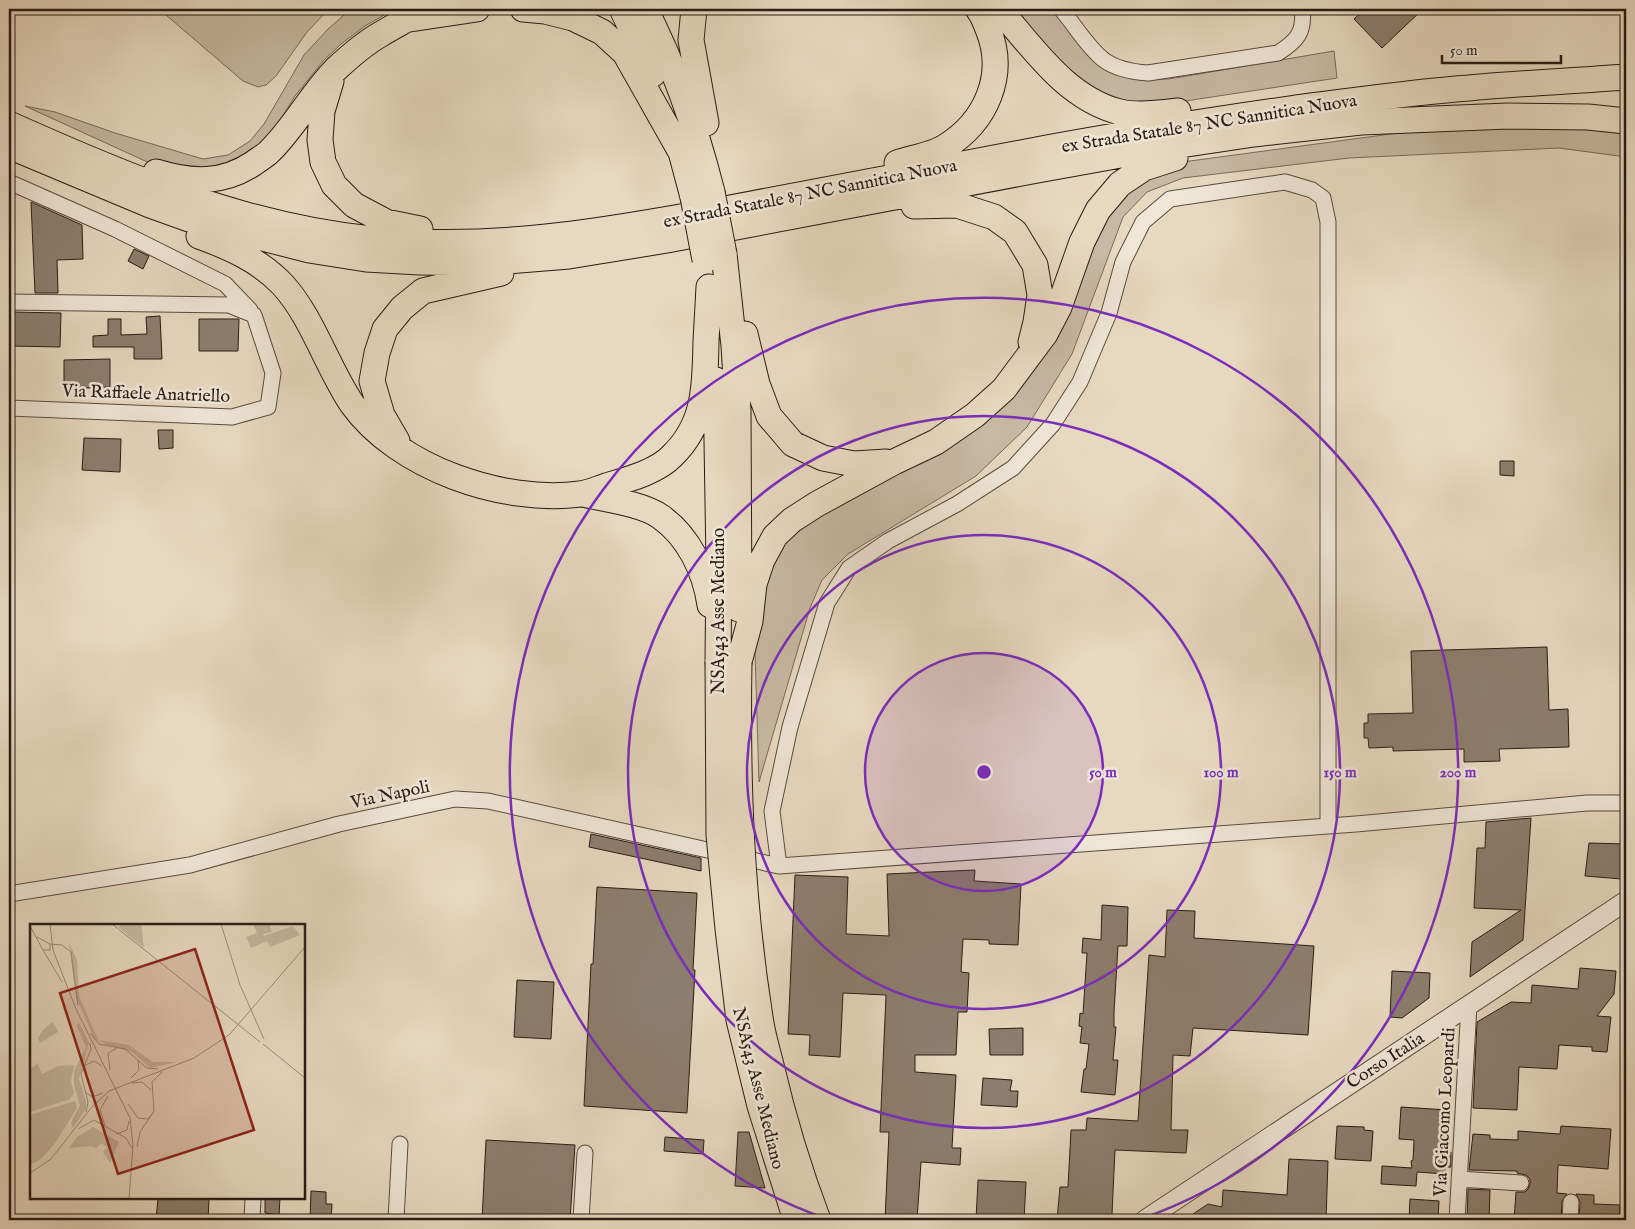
<svg xmlns="http://www.w3.org/2000/svg" width="1635" height="1229" font-family="'IM FELL English',serif">
	<rect width="100%" height="100%" fill="#e7d9c0"/>
	<filter id="stains"><feTurbulence type="fractalNoise" baseFrequency=".004" numOctaves="4"/><feColorMatrix values="0 0 0 0 .2 0 0 0 0 .09 0 0 0 0 .02 0 0 0 .5 -.17"/></filter>
	<radialGradient id="worn" r=".72"><stop offset=".6" stop-color="#630" stop-opacity="0"/><stop offset="1" stop-color="#630" stop-opacity=".3"/></radialGradient>
	<path fill="#c7b9a3" stroke="#786a5c" d="M159 9H329L307 32 276 76 266 85 258 87 243 81Z
		M351 9H395L365 26 341 44 323 61 295 96 272 133 259 147 221 169 154 165 25 106 55 112 115 133 203 159 228 155 250 141 264 124 304 55 328 29Z
		M1014 9H1053C1079 45 1095 70 1142 79 1150 80 1160 79 1169 79L1334 51 1337 78 1159 105 1123 102 1092 92 1065 69Z
		M1563 123 1626 130V157L1559 148 1349 158 1183 178 1147 192 1123 217 1072 354 1027 427 976 476 848 554 822 580 810 608 759 782 754 621 778 542 1019 388 1109 203 1175 163 1398 133Z"/>
	<path fill="#8c7e6e" stroke="#291c15" d="M1365 9H1423L1382 48 1354 19Z
		M31 202 82 225 83 259 57 260 58 293H35Z
		M134 249 149 256 143 269 128 261Z
		M11 312 61 313 60 347 10 346Z
		M160 316 162 359H134V347H93V336L108 335V319H121V335L147 334 146 317Z
		M199 319H239L238 351H199Z
		M110 359V387L64 389V360Z
		M158 430H173V448L159 449Z
		M84 438 121 439 120 472 82 470Z
		M1500 461H1514V476L1500 475Z
		M1547 647 1549 710 1568 709 1569 747 1499 749 1500 761 1464 762V749L1393 751V747L1369 748 1368 738H1364V723H1368V714L1413 713 1411 651Z
		M1531 818 1523 940 1470 977 1472 942 1521 910 1474 908 1477 848H1485L1486 822Z
		M591 834 701 858V871L589 847Z
		M1589 843 1626 844V876L1622 879 1585 876Z
		M975 870 974 881 1021 884 1018 945 989 944V940L963 939 961 972 969 973 967 1012H958L956 1055H915V1072L956 1075 952 1148H961L960 1165 921 1162 917 1220H885L889 1132H880L886 995 843 993 840 1057 809 1055 810 1035 788 1034 795 875 848 877 846 934 889 936 887 874Z
		M597 887 697 893 693 970H695L687 1113 584 1106 591 964H593Z
		M1102 905 1128 907 1127 946H1118L1114 1012V1027H1116L1113 1060H1118L1115 1095 1081 1092 1084 1069H1086L1089 1044 1080 1043 1082 1027 1079 1026 1080 1013 1083 1014 1087 953H1082L1083 938 1101 940Z
		M1167 910 1195 911 1194 938 1314 946 1308 1035 1193 1028 1190 1056 1173 1055 1171 1130H1188L1186 1153 1115 1150 1112 1214 1104 1220H1057L1060 1187H1068L1071 1130H1086L1087 1118 1138 1121 1149 955 1165 957Z
		M1580 968 1616 971 1614 994 1597 1016 1611 1017 1607 1052 1592 1051V1047L1559 1045 1557 1069 1519 1067 1517 1110 1473 1108 1477 1022 1511 1002 1531 1003 1532 985 1578 989Z
		M1392 971 1430 973 1429 998 1402 1018 1390 1017Z
		M517 980 554 982 551 1039 514 1037Z
		M1023 1028V1055H990L989 1029Z
		M983 1078 1012 1080 1010 1091H1018L1017 1107 981 1105Z
		M1401 1107 1448 1110 1446 1153 1451 1152V1167H1445V1174L1417 1172 1416 1186 1381 1184 1382 1166 1412 1168 1411 1161 1413 1160 1414 1140 1399 1139Z
		M1337 1126 1364 1127V1130L1373 1131 1371 1161 1335 1159Z
		M1561 1126 1611 1129 1608 1169 1558 1165 1557 1193 1567 1194 1562 1201 1561 1220H1514L1516 1192H1525L1528 1189 1530 1184V1179L1526 1175 1517 1173V1171L1469 1170 1473 1134 1490 1135V1139L1518 1140V1131L1560 1134Z
		M738 1132H749L765 1188 735 1186Z
		M665 1137 704 1140 703 1154 664 1151Z
		M486 1140 575 1145 570 1220H482Z
		M1289 1159 1328 1161 1326 1220H1184L1208 1204 1222 1207 1223 1190 1287 1195Z
		M978 1180 1026 1182 1024 1220H976Z
		M1468 1189 1490 1190 1489 1220H1467Z
		M311 1191 326 1192V1204H332L331 1220H310Z
		M1576 1194 1594 1195V1204L1620 1205V1220H1579L1580 1202Z
		M158 1198 209 1199 208 1220H156Z
		M265 1198H280L279 1215 265 1213Z
		M1410 1199 1439 1201 1438 1220H1409Z"/>
	<g fill="none" stroke-linecap="round" stroke-linejoin="round">
		<g stroke="#584b40" stroke-width="17">
			<path id="minor" d="M1061 9C1074 24 1088 48 1104 60 1116 69 1134 72 1148 73L1278 53C1297 41 1305 32 1302 9
				M9 182 115 229 225 284 250 310
				M9 302 229 305 254 315 273 373 268 407 232 417 9 408
				M779 866 772 811 790 727 827 603 849 568 888 541 957 504 1013 468 1053 424 1080 382 1109 313 1123 262 1143 222 1170 199 1285 182 1312 190 1323 198 1328 222V826
				M9 894 190 865 339 824 455 799 488 801 779 866 1356 824 1587 803H1626
				M1459 1179 1521 1183
				M252 1220 253 1198
				M396 1220 400 1144
				M581 1220 585 1153
				M1457 1220 1469 1005
				M1570 1220 1571 1202"/>
		</g>
		<g stroke="#584b40" stroke-width="21">
			<path id="tertiary" d="M1145 1220 1626 901"/>
		</g>
		<g stroke="#291c15" stroke-width="27">
			<path id="trunk" d="M523 9 545 11 573 18 602 32 625 53 682 154
				M622 9 653 74
				M645 9C675 67 696 129 712 192
				M694 9 691 40 706 123
				M999 9C1033 48 1067 99 1120 112 1138 116 1160 113 1178 111
				M410 19 477 9
				M331 81 322 111 320 140 323 162 334 185 354 205 386 222 420 229
				M9 124C125 176 243 226 371 239 492 251 606 231 725 209 825 191 925 171 1026 152 1116 135 1206 121 1296 108 1354 101 1411 92 1469 88 1521 83 1574 81 1626 77
				M677 137 693 197
				M9 146 150 205 189 219 309 250 366 259 420 262 484 263 569 256 667 240 1032 171 1154 149 1254 134 1361 122 1508 116 1588 117 1626 121
				M897 163C911 158 933 155 945 147 986 122 1007 75 988 29 985 22 983 15 978 9
				M156 172C191 183 223 184 254 163 259 159 265 156 269 152 295 127 311 94 336 69 350 56 365 43 381 34 396 25 410 18 424 9
				M914 206 957 205 994 217 1015 232 1035 265 1040 295 1036 322 1031 342
				M199 236C229 247 259 260 282 284 312 316 327 367 352 404 398 468 503 504 580 494 589 493 597 489 606 486 626 480 657 472 672 456 706 423 705 385 706 341 707 323 708 305 709 287
				M724 254 734 346 738 411 739 609
				M745 334 757 384 769 416 793 444 823 458 854 464 886 462
				M716 380 719 563 718 662
				M397 441 382 415 372 381 377 353 385 329 402 308 423 291 501 273
				M583 494C605 499 643 504 661 517 689 537 705 571 710 605
				M739 662 750 621 754 584 762 560 775 536 792 520 817 504 894 462 936 442 975 415 1004 389 1045 334 1059 307 1082 242 1098 210 1120 184 1144 168 1175 158"/>
		</g>
		<use href="#minor" stroke="#efe6d6" stroke-width="15"/>
		<use href="#tertiary" stroke="#efe6d6" stroke-width="19"/>
		<use href="#trunk" stroke="#e7d9c0" stroke-width="25"/>
		<g stroke="#291c15" stroke-width="27" stroke-linecap="butt">
			<path id="trunk-bridge" d="M712 192 724 254
				M693 197 705 260
				M718 662 719 835 728 929 739 1020 760 1106 796 1220
				M739 662C737 782 741 897 760 1017 762 1033 767 1049 771 1065 783 1117 799 1170 818 1220"/>
		</g>
		<use href="#trunk-bridge" stroke="#e7d9c0" stroke-width="25"/>
	</g>
	<circle cx="984" cy="772" r="119" fill="#7b2cbf" fill-opacity=".12"/>
	<g fill="none" stroke="#7b2cbf" stroke-width="2.5">
		<circle cx="984" cy="772" r="119"/>
		<circle cx="984" cy="772" r="237"/>
		<circle cx="984" cy="772" r="356"/>
		<path d="M830 1220A474 474 0 1 1 1138 1220"/>
	</g>
	<g text-anchor="middle" stroke-width="5" stroke-linejoin="round" paint-order="stroke">
		<g font-size="18" fill="#291c15" stroke="#efe6d6">
			<text transform="translate(1209 123) rotate(-9)" y="6">ex Strada Statale 87 NC Sannitica Nuova</text>
			<text transform="translate(810 193) rotate(-11)" y="6">ex Strada Statale 87 NC Sannitica Nuova</text>
			<text transform="translate(146 393) rotate(2)" y="6">Via Raffaele Anatriello</text>
			<text transform="translate(718 611) rotate(-90)" y="6">NSA543 Asse Mediano</text>
			<text transform="translate(390 794) rotate(-12)" y="6">Via Napoli</text>
			<text transform="translate(1385 1060) rotate(-33)" y="6">Corso Italia</text>
			<text transform="translate(759 1088) rotate(76)" y="6">NSA543 Asse Mediano</text>
			<text transform="translate(1444 1112) rotate(-87)" y="6">Via Giacomo Leopardi</text>
		</g>
	</g>
	<g transform="translate(30 924)">
		<rect width="275" height="275" fill="#e7d9c0"/>
		<path d="M94 0H111L114 24 88 3ZM223 0H239L242 8 233 10 234 12 263 2 270 11 240 23 237 17 221 24 216 13 227 9ZM39 19 47 36 49 72 68 116 99 121 123 138H147L120 144 102 128 77 121 64 114 46 73ZM23 98 28 108 10 119 8 114 13 106ZM49 99 59 118 49 155 56 177V185L43 204 41 199 50 181 44 161V147L56 123 46 101ZM7 139 12 150 28 142 44 141 41 157 44 169 40 175 0 188V146ZM45 177 47 184 26 218 11 235 0 241V191ZM63 203 89 218 80 239 73 228 77 223 71 219 67 224 61 222 39 224 47 213Z" fill="#c7b9a3"/>
		<path fill="none" stroke="#9b8d7c" stroke-width="1" d="M20 0 23 26 46 85 100 194 103 221 99 275M82 0 230 118M191 0 210 61 234 115M0 2 13 26H20V20L7 13M20 20 32 21 41 28 48 81M13 26 32 58M60 109 69 120 95 125 117 144 128 145M233 120 275 154M54 142 64 137 72 142M80 146 78 129 87 124M101 154 109 146 108 136M102 159 112 158 121 166M55 168 62 173 73 169M98 180 108 194 117 195 122 191M56 188 58 178 51 150 61 125 60 119M75 202 70 186 78 172M48 205 64 196 96 214 102 224M86 210 97 206 99 197M107 223 110 208 124 187 122 158 132 148M0 249 21 235 61 184 79 167 164 134 199 111 275 23"/>
		<path fill="#8f2418" fill-opacity="0.15" stroke="#8f2418" stroke-width="2.5" d="M165 25 224 206 88 250 30 69Z"/>
		<rect width="275" height="275" fill="none" stroke="#291c15" stroke-width="2.5"/>
	</g>
	<circle cx="984" cy="772" r="8" fill="#7b2cbf" stroke="#efe6d6" stroke-width="2.5"/>
	<g font-size="15" text-anchor="middle" font-weight="bold" fill="#7b2cbf" stroke="#efe6d6" stroke-width="5" stroke-linejoin="round" paint-order="stroke">
		<text x="1103" y="777">50 m</text>
		<text x="1221" y="777">100 m</text>
		<text x="1340" y="777">150 m</text>
		<text x="1458" y="777">200 m</text>
	</g>
	<rect width="1635" height="1229" fill="none" stroke="#e7d9c0" stroke-width="30"/>
	<rect x="10" y="10" width="1615" height="1209" fill="none" stroke="#291c15" stroke-width="2.5"/>
	<rect x="15" y="15" width="1605" height="1199" fill="none" stroke="#291c15"/>
	<path d="M1442 55v8h119v-8" fill="none" stroke="#291c15" stroke-width="2.5"/>
	<text x="1450" y="55" font-size="15" fill="#291c15" stroke="#efe6d6" stroke-width="4" paint-order="stroke">50 m</text>
	<rect width="100%" height="100%" filter="url(#stains)"/>
	<rect width="100%" height="100%" fill="url(#worn)"/>
</svg>
